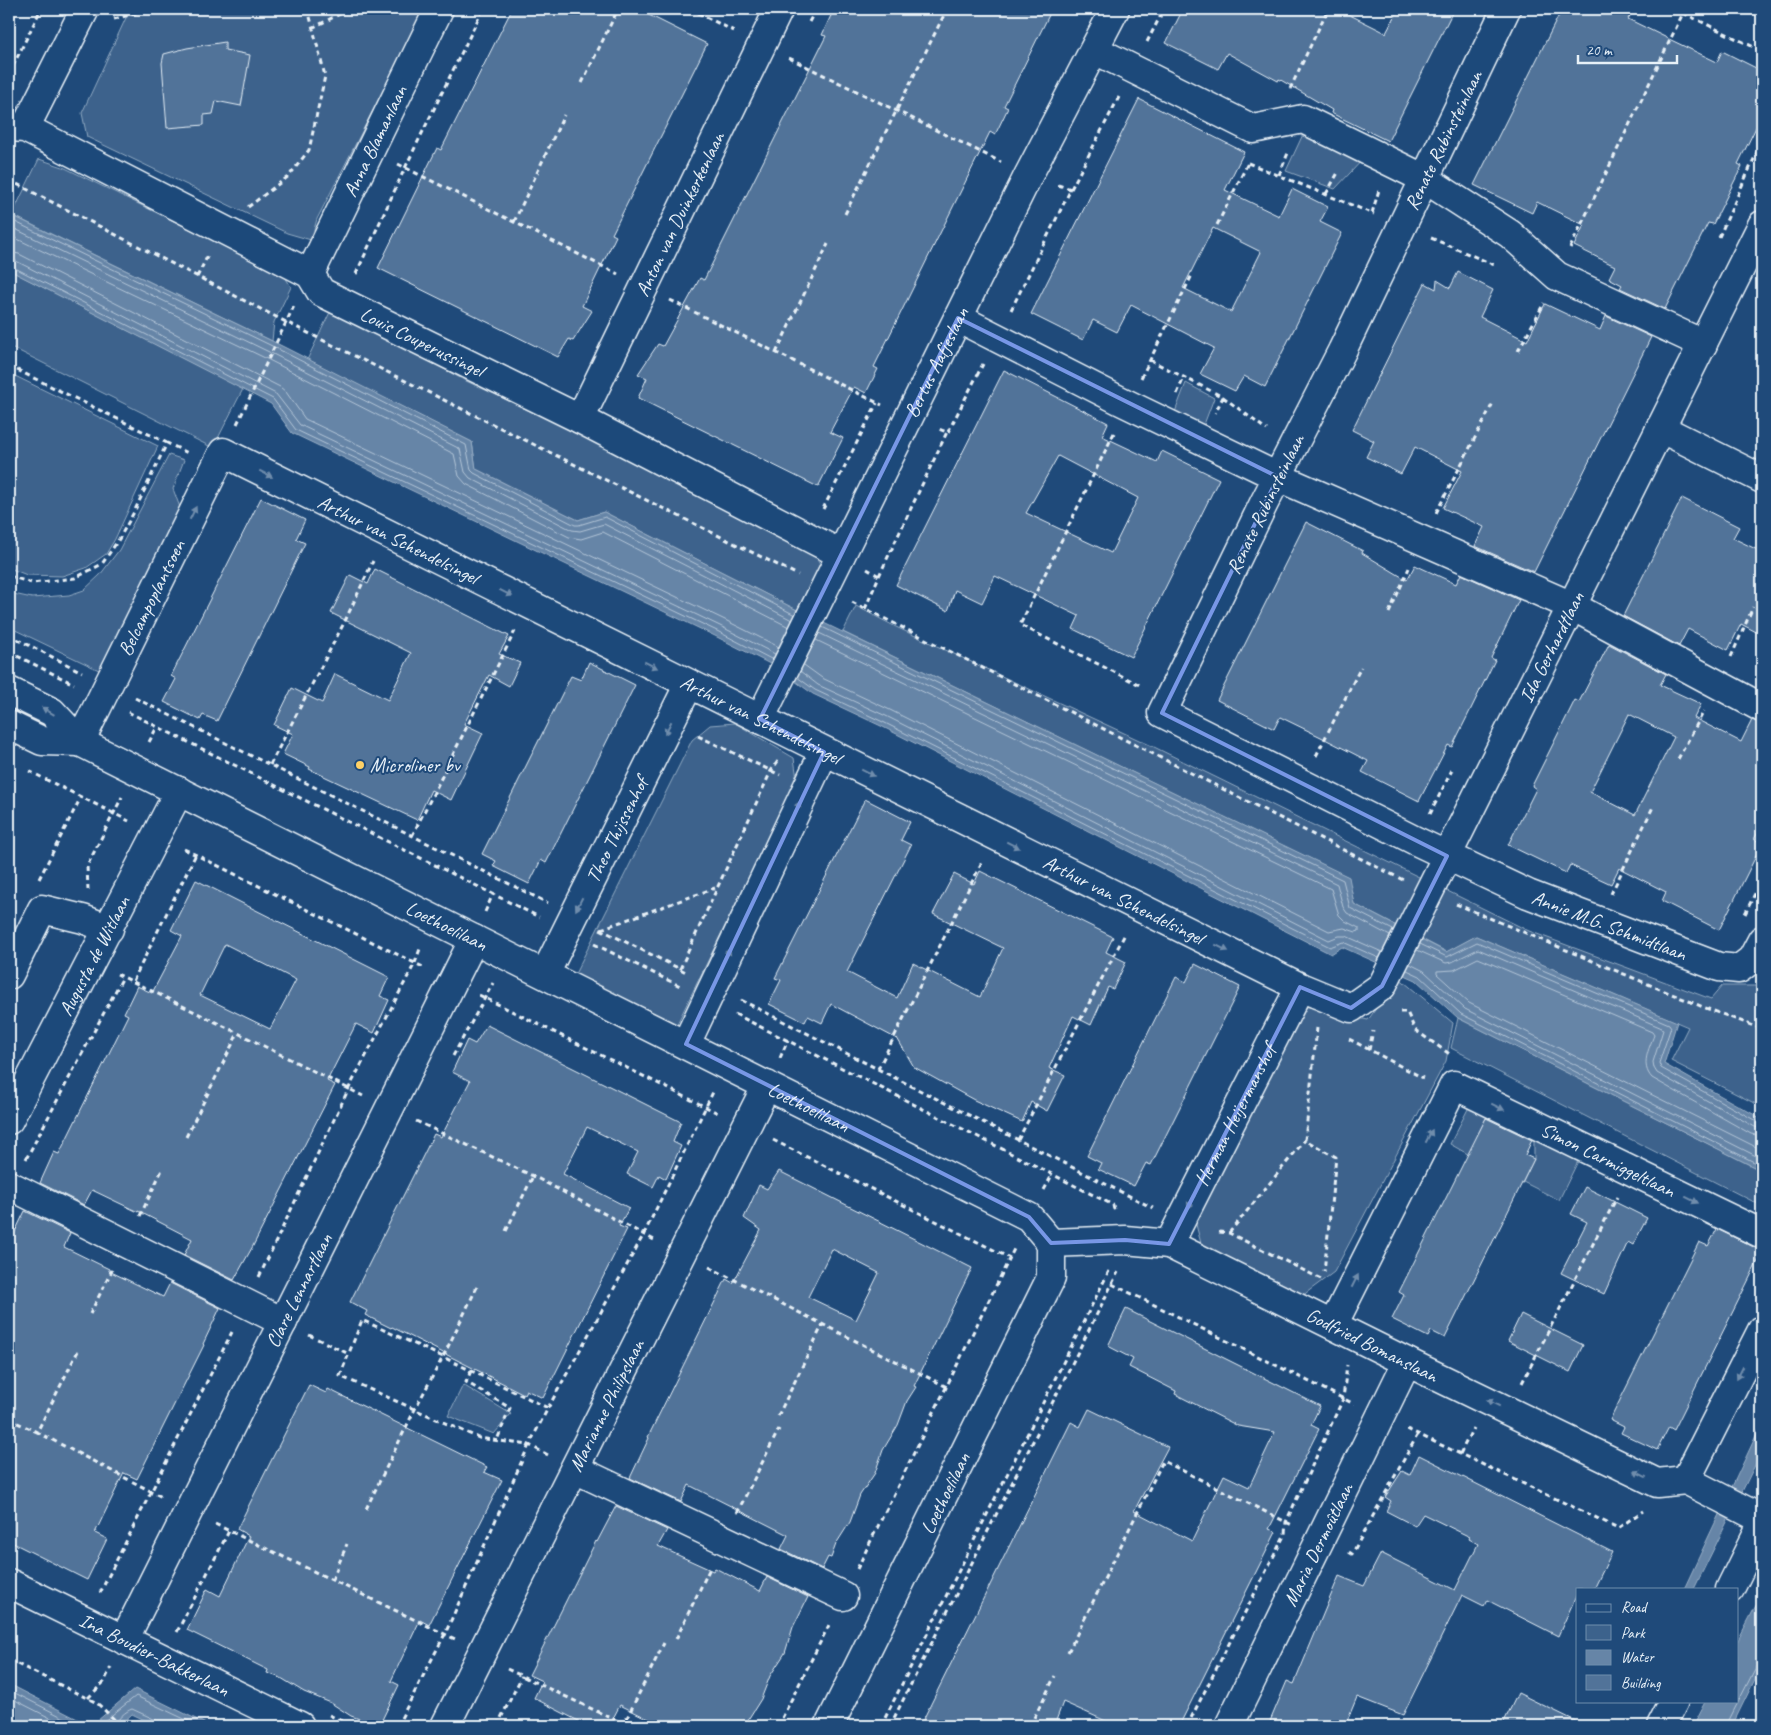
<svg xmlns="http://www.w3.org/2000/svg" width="1771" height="1735" font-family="Caveat,sans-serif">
	<rect width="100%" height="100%" fill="#1f4a7a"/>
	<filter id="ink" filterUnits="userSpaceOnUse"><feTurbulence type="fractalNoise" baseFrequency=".02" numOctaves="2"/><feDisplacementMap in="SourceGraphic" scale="10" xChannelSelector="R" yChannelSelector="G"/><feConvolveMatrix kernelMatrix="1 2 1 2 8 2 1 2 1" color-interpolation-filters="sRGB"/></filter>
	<g filter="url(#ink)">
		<path fill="#3c628c" stroke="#92aac2" d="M130 9H425L317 219 311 240 287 233 87 137 82 113Z
			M1305 130 1365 157 1335 189 1286 171Z
			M39 159 63 167 284 275 291 287 274 322 272 341 12 215Z
			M9 270 243 389 213 448 9 346Z
			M332 308 464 380 808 540 822 568 801 612 604 512 578 520 476 469 472 442 307 360Z
			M9 373 158 446 115 539 106 554 86 568 62 576 27 575 9 568Z
			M1186 383 1214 398 1200 435 1172 420Z
			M169 455 184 460 173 489 181 510 101 671 9 627V593L32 598 69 595 84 590 100 575 119 550Z
			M856 606 896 627 1152 746 1529 931 1711 999 1722 986H1762V1107L1671 1061 1688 1027 1476 936 1447 952 1354 904 1348 877 843 632Z
			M735 723 794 758 797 779 677 1024 575 974 692 740 710 725Z
			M1398 977 1453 1023 1446 1061 1334 1272 1298 1299 1202 1247 1195 1221 1304 1006 1368 1020Z
			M1458 1018 1762 1171V1206L1451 1048Z
			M1470 1105 1488 1114 1478 1134 1473 1157 1450 1144Z
			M1534 1137 1579 1159 1559 1200 1523 1182 1534 1159Z
			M463 1385 511 1414 494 1434 448 1416Z"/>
		<path fill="#6685a7" stroke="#9ab0c7" d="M9 214 272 341 472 442 476 469 578 520 604 512 801 612 1349 877 1354 904 1446 952 1476 936 1677 1022 1664 1064 1762 1119V1171L1458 1018 1416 980 1342 947 1331 954 881 726 813 694 774 666 715 636 292 433 271 404 9 270Z
			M1762 1423V1451L1694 1589H1684Z
			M1762 1594V1665L1732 1726H1693L1706 1701H1737V1642Z
			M9 1684 91 1726 135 1689 210 1726H157L132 1714 119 1726H9Z"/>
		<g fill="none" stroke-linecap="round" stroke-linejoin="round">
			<path stroke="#b4c6d8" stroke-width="1" d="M9 219 270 345 466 445 471 470 474 473 575 525H579L605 517 795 615
				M9 226 267 351 460 449 465 472 470 478 572 530 580 531 604 524 792 620
				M9 235 263 357 454 454 459 476 466 484 569 537 581 539 603 532 789 627
				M9 252 19 254 280 387 286 392 305 419 723 619 779 647
				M9 260 16 261 276 394 300 425 720 626 775 654
				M9 266 13 267 273 399 296 430 717 631 773 660
				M822 627 1343 880 1350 908 1393 930
				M819 633 1337 884 1343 907 1347 913 1390 936
				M804 665 822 678 890 710 1329 931 1344 928 1356 932 1359 931V928L1345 921 1339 915 1331 889 816 640
				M800 671 818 685 886 716 1329 940 1339 936H1346L1382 952
				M797 677 815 690 883 722 1330 947 1343 942 1379 958
				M1420 944 1447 957 1477 942 1669 1024 1671 1027 1659 1063 1661 1068 1758 1122 1762 1123
				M1417 950 1446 963 1452 962 1478 949 1662 1028 1663 1030 1653 1062 1654 1068 1657 1073 1755 1127 1762 1129
				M1410 964 1424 971 1465 1009 1762 1159
				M1407 970 1420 976 1461 1014 1762 1166
				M1762 1136 1751 1134 1652 1078C1640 1065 1649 1049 1654 1035L1652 1032 1478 958 1454 970 1437 971V974L1469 1003 1762 1150
				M9 1690 80 1726
				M9 1697 66 1726
				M98 1726 136 1696 199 1726
				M116 1726C116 1719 126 1711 132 1709L156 1720 158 1726
				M1728 1726V1722L1756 1667 1762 1664"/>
		</g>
		<path fill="#517399" stroke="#e8f1f8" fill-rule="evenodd" d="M512 9H637L707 44 612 234 616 236 582 306 592 311 573 341 569 339 558 357 378 268 437 148 441 150Z
			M834 9H1052L1004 106 1008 108 995 135 990 132 874 367 878 369 866 393 854 387 830 432 843 438 818 487 638 398 647 378 638 374 658 344 663 346 700 278 704 280 826 36 822 35Z
			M1183 9H1338L1386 33 1399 9H1454L1388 141 1331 113 1332 110 1279 79 1278 81 1227 53 1218 69 1166 43Z
			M1562 9H1634L1628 19 1669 39 1717 62 1722 51 1762 71V115L1738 164 1742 166 1713 224 1708 223 1665 309 1620 288 1622 285 1609 278 1615 266 1574 246 1584 225 1537 202 1532 213 1474 185Z
			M225 42V50L250 55 241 106 216 101 213 114 204 115V125L167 128 162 63 164 54 187 48Z
			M1139 99 1244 152 1225 190 1279 216 1292 189 1328 207 1320 222 1342 233 1265 387 1244 376 1235 391 1200 374 1214 348 1131 305 1117 332 1093 320 1083 340 1031 314ZM1213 228 1261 252 1231 312 1183 288Z
			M1458 272 1493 290 1480 317 1527 341 1545 304 1600 330 1606 316 1651 337 1534 572 1475 546 1484 527 1443 508 1462 471 1415 447 1401 474 1366 457 1374 441 1352 430 1425 283 1436 289 1437 280 1450 288Z
			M1004 370 1108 423 1102 436 1157 462 1162 451 1219 479 1131 657 1073 629 1079 616 995 576 982 603 955 590 948 611 896 585ZM1058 456 1138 498 1111 553 1026 513Z
			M261 498 305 520 296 539 305 543 217 721 203 715 200 720 164 702 176 679 171 676Z
			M1682 498 1739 527 1733 538 1762 552V635L1741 624 1728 650 1688 629 1679 646 1623 616Z
			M1306 522 1363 551 1362 553 1407 580 1415 565 1456 584 1461 574 1519 600 1491 658 1495 660 1467 717 1452 747 1448 745 1419 801 1362 772 1368 761 1321 737 1280 717 1274 729 1217 700Z
			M375 569 509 636 499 654 520 663 509 686 489 675 464 724 483 733 451 800 431 790 417 820 309 769 310 767 283 754 293 734 274 725 292 688 322 703 335 674 388 700 411 653 331 613 350 575 368 584Z
			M1609 644 1666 674 1660 685 1701 704 1694 718 1741 742 1752 720 1762 724V826L1754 839 1762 844 1719 930 1662 901 1666 892 1619 868 1611 884 1570 865 1566 873 1508 845 1536 789 1532 786 1575 700 1579 702ZM1629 714 1674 737 1635 815 1590 792Z
			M589 662 635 685 546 863 541 860 529 884 493 866 496 861 482 854 571 676 581 680Z
			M865 799 910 822 901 840 911 845 847 972 897 998 913 963 980 997 1003 948 933 914 954 874 974 884 980 871 1113 937 1106 952 1126 962 1113 989 1108 987 1091 1025 1073 1016 1049 1068 1065 1075 1047 1111 1031 1102 1022 1122 974 1100 914 1067 897 1038V1039L831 1004 822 1023 808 1016 805 1022 769 1004 781 980 775 978Z
			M196 880 389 977 380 996 389 1000 374 1033 356 1024 327 1081 335 1085 253 1246 234 1280 184 1255 192 1239 138 1211V1212L92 1190 84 1205 40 1183 54 1152 59 1154 128 1015 124 1013 137 986 152 993 182 936 171 930ZM225 944 296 980 270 1029 200 995Z
			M1195 964 1240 987 1151 1165 1146 1163 1134 1186 1098 1169 1101 1163 1087 1156 1176 977 1186 982Z
			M487 1025 681 1122 673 1142 681 1146 666 1179 659 1175 653 1187 627 1174 638 1152 587 1127 563 1174 629 1208 619 1226 627 1229 543 1398 526 1390 524 1394 392 1327 391 1328 365 1315 367 1311 350 1302 434 1134 441 1137 470 1081 452 1072 467 1040 475 1044Z
			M1486 1118 1532 1140 1525 1155 1534 1159 1445 1338 1431 1331 1428 1337 1392 1319 1404 1295 1399 1292Z
			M779 1171 972 1268 914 1386 916 1387 907 1401 898 1425 883 1450 875 1473 860 1495 850 1522 836 1544 831 1558 828 1557 822 1569 781 1549 788 1535 689 1485 681 1502 630 1478 649 1438 648 1437 726 1279 733 1283 761 1230 744 1218 759 1185 767 1189ZM832 1249 879 1273 856 1320 808 1297Z
			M1585 1187 1647 1218 1633 1245 1628 1242 1604 1294 1561 1273 1587 1222 1571 1214Z
			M25 1211 70 1233 64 1247 109 1269V1271L163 1297 170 1283 220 1308 203 1344 204 1345 137 1479 124 1473 95 1533 107 1539 87 1580 9 1541V1244Z
			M1717 1229 1762 1251V1253L1674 1430 1669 1427 1657 1450 1621 1433 1624 1427 1610 1420 1699 1242 1708 1246Z
			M1126 1309 1320 1406 1311 1425 1319 1429 1269 1529 1276 1532 1179 1726H1117L1063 1702 1054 1726H920L1071 1422 1080 1427 1089 1409 1168 1447 1134 1511 1192 1541 1224 1475 1249 1487 1275 1432 1238 1426 1175 1394 1176 1391 1129 1367 1133 1359 1108 1346Z
			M1521 1314 1583 1345 1570 1372 1508 1341Z
			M309 1385 326 1393 328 1389 487 1467 484 1472 502 1480 429 1625 420 1620 391 1681 399 1685 379 1726 351 1716 331 1703 304 1692 281 1678 267 1673 268 1670 187 1630 207 1589 220 1596 249 1536 237 1529Z
			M1419 1455 1612 1552 1594 1589H1577V1594L1558 1636 1487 1600 1484 1606 1462 1595 1403 1715 1357 1697 1345 1726H1268L1287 1681 1294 1684 1339 1576 1364 1586 1381 1553 1455 1590 1478 1544 1469 1539 1470 1537 1423 1514 1415 1526 1386 1511 1391 1501 1385 1497 1402 1471 1410 1475Z
			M616 1506 667 1530 658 1546 713 1571 715 1568 760 1591 767 1577 808 1597 793 1627 785 1653 770 1676 761 1699 744 1726H663L620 1705 609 1726H588L534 1698 542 1681 529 1675 596 1541 597 1542Z
			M1518 1693 1586 1726H1502Z"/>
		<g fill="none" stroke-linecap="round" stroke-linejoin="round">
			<g stroke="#e8f1f8" stroke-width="31">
				<g id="minor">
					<path id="s1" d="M1506 9 1342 351 1264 503 1162 713 1416 841 1528 894 1719 967 1739 969 1752 959 1762 940"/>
					<path d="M1095 50 1253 129 1303 119 1425 179 1510 234 1557 276 1703 344"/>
					<path id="s2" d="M9 127 25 128 310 274 321 292 580 419 841 554"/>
					<path d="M25 128 85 9"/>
					<path id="s3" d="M310 274 439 9"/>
					<path d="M958 318 1121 401 1278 477 1572 606 1762 708"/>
					<path id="s4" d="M580 419 779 9"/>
					<path d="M1660 428 1762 479"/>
					<path id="s5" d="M9 691 52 712 80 742 1029 1217 1051 1243V1278L829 1726"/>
					<path id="s6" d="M760 719 1028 176 1115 9"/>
					<path d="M9 725 42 741 80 742"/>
					<path id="s7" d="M80 742 223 452 1300 987 1351 1008 1382 986 1762 225"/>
					<path id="s8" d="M545 974 689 684"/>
					<path d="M9 975 42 909 83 919 109 929"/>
					<path d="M686 1044 824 752"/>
					<path id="s9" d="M9 1120 179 791"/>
					<path d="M9 1185 283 1322"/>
					<path id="s10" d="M1051 1243 1125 1240 1169 1244 1407 1362 1657 1483 1686 1480"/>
					<path id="s11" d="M1169 1244 1300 987"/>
					<path id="s12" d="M1333 1325 1454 1085 1762 1234"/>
					<path d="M575 1469 843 1596"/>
					<path d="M1686 1480 1762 1330"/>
					<path d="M1686 1480 1762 1519"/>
					<path id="s13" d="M9 1583 300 1726"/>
					<path d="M1730 1589 1762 1524"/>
					<path id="s14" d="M124 1640 474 939"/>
					<path id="s15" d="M445 1726 767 1085"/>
					<path id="s16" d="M1229 1726 1407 1362"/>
					<path d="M1661 1726 1674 1701"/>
				</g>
			</g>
			<path stroke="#e8f1f8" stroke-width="3" stroke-dasharray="5 4" stroke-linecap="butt" d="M340 9 342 13 358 9
				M690 9 734 31
				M1675 9 1762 51
				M114 19 152 9
				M809 22 816 9
				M312 28 342 13
				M1147 42 1164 9
				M789 58 1001 162
				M9 74 41 9
				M582 83 618 9
				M1290 89 1326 13
				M1248 163 1374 214
				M398 164 618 274
				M9 174 14 159
				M1279 175 1288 153
				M9 180 286 322 798 575
				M1071 189 1119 97
				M1326 194 1339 171
				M248 207 289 176 309 150 325 76 308 9
				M1372 213 1379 190
				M845 214 944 15
				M514 222 564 115
				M1217 225 1249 161
				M1719 237 1762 141
				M1431 238 1497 266
				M1570 248 1685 9
				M356 274 405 168 483 9
				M197 277 208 255
				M670 300 882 405
				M1011 310 1071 189 1058 185
				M1518 351 1544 303
				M776 353 828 244
				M1150 360 1223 397 1215 413
				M9 366 167 443
				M1141 378 1192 275
				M1177 394 1184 377
				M1223 397 1267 430
				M237 424 294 306
				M948 432 983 364
				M1114 433 1020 625 1142 686
				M823 509 877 403
				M1436 513 1493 403
				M9 576 32 583 75 578 102 564 119 539 134 512 167 443 188 453
				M879 576 947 432 936 428
				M852 602 1403 880
				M865 609 879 576 867 569
				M1389 613 1409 568
				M9 635 82 672
				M9 652 74 684
				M1731 657 1753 607
				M135 698 548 903
				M128 712 539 917
				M698 736 780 775
				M149 742 157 727
				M1316 756 1361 667
				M1678 759 1704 711
				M270 765 345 621 373 561
				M29 771 129 821
				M1430 814 1452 770
				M412 836 515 631
				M184 849 425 968
				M39 879 81 797
				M88 890 87 866 122 797
				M1611 894 1654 805
				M1456 904 1703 1007 1762 1029
				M485 912 493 894
				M1745 914 1762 879
				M600 929 686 972
				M601 929 715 888
				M594 944 680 986
				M680 969 771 771 778 761
				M117 974 238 1033
				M133 981 196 854
				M479 995 718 1113
				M741 1000 1153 1208
				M1400 1012H1407L1415 1030 1451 1055
				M735 1014 1113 1205 1114 1210
				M1317 1028 1305 1140 1336 1157 1324 1272
				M1349 1039 1423 1078
				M1369 1050 1373 1031
				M453 1056 493 983
				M780 1058 788 1040
				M878 1069 982 862
				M416 1121 533 1176 656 1241
				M186 1137 238 1033 363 1096
				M773 1140 1010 1258
				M1018 1140 1125 934
				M26 1159 123 977
				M1044 1190 1052 1175
				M140 1216 162 1170
				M506 1231 533 1176
				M1219 1232 1229 1233 1321 1279
				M1229 1233 1305 1140
				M709 1267 947 1387
				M259 1277 349 1088 415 963 421 946
				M1112 1284 1354 1404
				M477 1287 443 1357 548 1408
				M90 1314 112 1270
				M309 1335 349 1354
				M78 1351 37 1432 162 1497
				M471 1371 466 1382 510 1408 497 1440
				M1522 1383 1617 1197
				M778 1416 823 1324
				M9 1419 37 1432
				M1407 1429 1618 1528 1643 1511
				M1460 1454 1473 1428
				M548 1455 529 1445 548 1408 644 1234 713 1092
				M366 1509 415 1409 443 1357 362 1320 340 1376 479 1438 529 1445 445 1634 397 1726
				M737 1513 779 1429
				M215 1524 455 1639
				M1349 1552 1352 1554 1418 1434
				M857 1569 1015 1247
				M332 1580 347 1544
				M100 1593 232 1332
				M177 1632 229 1531
				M676 1639 710 1568
				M1068 1652 1163 1461 1294 1526
				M9 1660 97 1703 121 1726
				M507 1669 624 1724
				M88 1698 104 1682 111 1667
				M329 1715 353 1726
				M497 1726 522 1676
				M627 1726 624 1724 664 1643
				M778 1726 830 1623
				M881 1726 1109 1271
				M890 1726 1118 1272
				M1030 1726 1055 1676
				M1187 1726 1285 1534 1286 1522 1343 1399 1347 1365"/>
			<use href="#minor" stroke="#1f4a7a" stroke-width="28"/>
		</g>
		<defs><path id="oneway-solid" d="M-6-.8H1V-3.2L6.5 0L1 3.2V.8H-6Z" transform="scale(1.25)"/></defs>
		<g fill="#6f8dac">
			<use href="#oneway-solid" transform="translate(266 474) rotate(27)"/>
			<use href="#oneway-solid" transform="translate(193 513) rotate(-64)"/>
			<use href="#oneway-solid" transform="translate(506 593) rotate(26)"/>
			<use href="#oneway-solid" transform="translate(651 665) rotate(26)"/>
			<use href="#oneway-solid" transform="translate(48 711) rotate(-149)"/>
			<use href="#oneway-solid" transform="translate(668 728) rotate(117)"/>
			<use href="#oneway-solid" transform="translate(868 773) rotate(26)"/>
			<use href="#oneway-solid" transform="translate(797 808) rotate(-65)"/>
			<use href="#oneway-solid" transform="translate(1013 845) rotate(26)"/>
			<use href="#oneway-solid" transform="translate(579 904) rotate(117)"/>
			<use href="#oneway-solid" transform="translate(1222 948) rotate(26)"/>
			<use href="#oneway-solid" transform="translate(727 955) rotate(-65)"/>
			<use href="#oneway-solid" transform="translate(1498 1107) rotate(26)"/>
			<use href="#oneway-solid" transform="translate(1429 1136) rotate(-63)"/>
			<use href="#oneway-solid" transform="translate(1692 1200) rotate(26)"/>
			<use href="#oneway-solid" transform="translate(1191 1202) rotate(117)"/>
			<use href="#oneway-solid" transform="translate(1355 1281) rotate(-63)"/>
			<use href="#oneway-solid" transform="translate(1740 1373) rotate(117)"/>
			<use href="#oneway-solid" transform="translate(1493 1403) rotate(-154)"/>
			<use href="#oneway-solid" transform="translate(1640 1474) rotate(-154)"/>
		</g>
	</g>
	<path fill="none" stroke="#7897e6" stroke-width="4" stroke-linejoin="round" d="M958 318 1278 477 1162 713 1447 856 1382 986 1351 1008 1300 987 1169 1244 1125 1240 1051 1243 1029 1217 686 1044 824 752 760 719Z"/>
	<circle fill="#ffd166" stroke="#1f4a7a" stroke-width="2" cx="360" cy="765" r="5"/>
	<g text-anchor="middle" stroke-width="4" stroke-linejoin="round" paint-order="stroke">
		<g font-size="20" fill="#e8f1f8" stroke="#1f4a7a">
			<text transform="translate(1443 140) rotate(-64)" y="7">Renate Rubinsteinlaan</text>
			<text dy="7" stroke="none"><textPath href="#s3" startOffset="148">Anna Blamanlaan</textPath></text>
			<text dy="7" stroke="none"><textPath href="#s4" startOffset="228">Anton van Duinkerkenlaan</textPath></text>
			<text dy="7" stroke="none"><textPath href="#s2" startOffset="470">Louis Couperussingel</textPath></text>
			<text dy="7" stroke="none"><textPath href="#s6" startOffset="398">Bertus Aafjeslaan</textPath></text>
			<text transform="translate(1265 504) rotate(-64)" y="7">Renate Rubinsteinlaan</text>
			<text dy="7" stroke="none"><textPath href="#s7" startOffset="519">Arthur van Schendelsingel</textPath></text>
			<text dy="7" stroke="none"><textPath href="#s7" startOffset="161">Belcampoplantsoen</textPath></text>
			<text dy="7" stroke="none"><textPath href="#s7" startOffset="1998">Ida Gerhardtlaan</textPath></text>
			<text dy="7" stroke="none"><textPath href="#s7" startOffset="924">Arthur van Schendelsingel</textPath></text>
			<text dy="7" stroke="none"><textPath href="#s8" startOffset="161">Theo Thijssenhof</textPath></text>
			<text dy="7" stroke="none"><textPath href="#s7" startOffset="1329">Arthur van Schendelsingel</textPath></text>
			<text dy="7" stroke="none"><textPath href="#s1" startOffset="1279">Annie M.G. Schmidtlaan</textPath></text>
			<text dy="7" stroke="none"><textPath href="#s5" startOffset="499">Loethoelilaan</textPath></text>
			<text dy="7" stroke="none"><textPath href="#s9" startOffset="185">Augusta de Witlaan</textPath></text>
			<text dy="7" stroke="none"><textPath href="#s5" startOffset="904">Loethoelilaan</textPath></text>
			<text dy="7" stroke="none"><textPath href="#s11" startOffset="145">Herman Heijermanshof</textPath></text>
			<text dy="7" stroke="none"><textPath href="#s12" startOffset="440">Simon Carmiggeltlaan</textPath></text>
			<text dy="7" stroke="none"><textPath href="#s14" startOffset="391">Clare Lennartlaan</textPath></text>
			<text dy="7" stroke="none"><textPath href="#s10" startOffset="345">Godfried Bomanslaan</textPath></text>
			<text dy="7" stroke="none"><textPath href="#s15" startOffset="359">Marianne Philipslaan</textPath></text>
			<text transform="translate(945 1493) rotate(-64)" y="7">Loethoelilaan</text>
			<text dy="7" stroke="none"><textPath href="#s16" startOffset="202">Maria Dermoûtlaan</textPath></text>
			<text dy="7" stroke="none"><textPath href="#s13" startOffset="162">Ina Boudier-Bakkerlaan</textPath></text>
		</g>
		<g font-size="20" fill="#e8f1f8" stroke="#1f4a7a" text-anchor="start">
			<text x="370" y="772">Microliner bv</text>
		</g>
	</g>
	<rect width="1771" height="1735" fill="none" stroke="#1f4a7a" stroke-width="30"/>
	<rect x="15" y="15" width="1741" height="1705" fill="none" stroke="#e8f1f8" stroke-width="2" filter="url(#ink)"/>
	<rect x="1576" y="1588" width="162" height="115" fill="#1f4a7a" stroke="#6f8dac"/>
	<rect x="1586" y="1604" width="25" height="8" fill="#1f4a7a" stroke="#6f8dac"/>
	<text x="1621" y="1612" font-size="15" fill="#e8f1f8">Road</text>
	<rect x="1586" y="1625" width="25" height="15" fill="#3c628c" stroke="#6f8dac"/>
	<text x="1621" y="1638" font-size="15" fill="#e8f1f8">Park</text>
	<rect x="1586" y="1650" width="25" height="15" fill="#6685a7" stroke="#6f8dac"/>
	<text x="1621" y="1662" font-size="15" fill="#e8f1f8">Water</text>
	<rect x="1586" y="1675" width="25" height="15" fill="#517399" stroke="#6f8dac"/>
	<text x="1621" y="1688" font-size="15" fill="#e8f1f8">Building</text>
	<path d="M1578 55v8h99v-8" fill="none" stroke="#e8f1f8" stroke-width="2.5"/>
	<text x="1586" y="55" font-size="15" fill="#e8f1f8" stroke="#1f4a7a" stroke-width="4" paint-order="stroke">20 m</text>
</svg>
